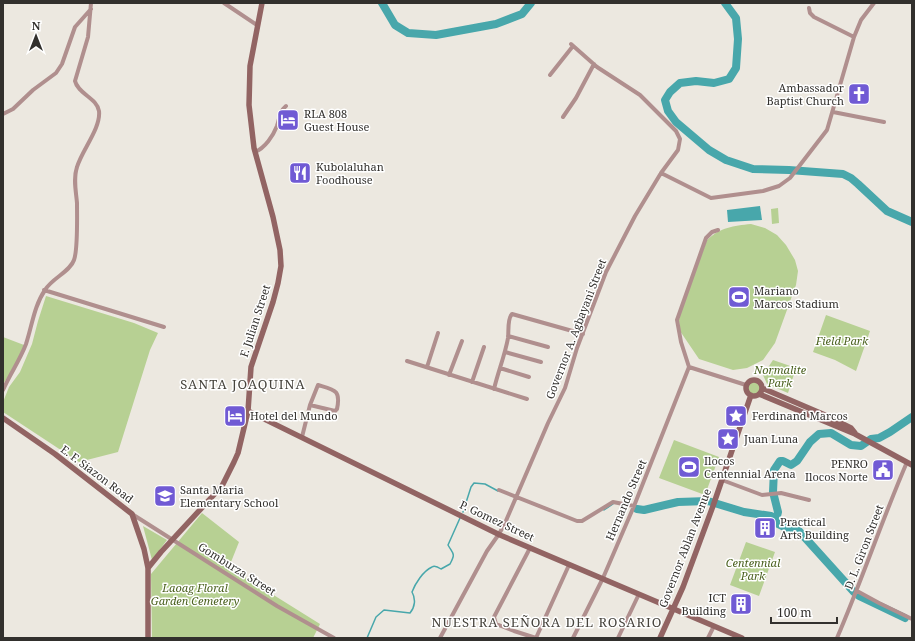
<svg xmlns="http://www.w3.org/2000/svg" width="915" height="641" font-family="'Noto Serif',serif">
	<rect width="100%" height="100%" fill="#ece8e0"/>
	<path fill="#b7d093" d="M778 208 779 223 772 224 771 209Z
		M751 224 765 228 777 235 786 245 795 260 798 271 796 285 775 343 763 360 747 368 733 370 699 359 680 331 679 320 681 310 707 240C721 227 733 226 751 224Z
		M46 296 134 323 158 333 150 350 118 452 79 462 3 412V402L9 387 20 372 32 344 38 321Z
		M826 315 870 331 856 371 835 360 813 352Z
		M3 337 24 345 14 368 3 384Z
		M773 360 796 368 788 393 767 384 763 375Z
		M747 387a7 7 0 1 1 14 0a7 7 0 1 1-14 0Z
		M674 440 719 457 705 495 659 478Z
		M202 513 239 542 229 567 320 624 313 638H152L151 574Z
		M143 526 167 540 152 560Z
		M746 542 775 552 759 596 730 585Z"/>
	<path fill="#48a7ab" d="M760 206 762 220 728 222 727 210Z"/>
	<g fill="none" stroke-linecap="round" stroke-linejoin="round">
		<path stroke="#48a7ab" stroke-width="1.5" d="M604 510 613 504
			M463 512 471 487 474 483 485 484 498 491
			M367 638 376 617 384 610 410 613C415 607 416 599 412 592 415 584 423 571 432 567 435 565 438 567 441 569L450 564C456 553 453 554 448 545L460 518"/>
		<path stroke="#48a7ab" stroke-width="8" d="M382 3 395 25 408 33 436 35 496 24 522 14 531 3
			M725 3 736 18 738 39 736 68 729 79 714 83 696 81 680 83 670 92 665 100 668 111 676 122 709 150 726 160 753 169 789 170 843 174 851 178 858 184 887 211 912 222
			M637 509 644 510 678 502 708 501 744 512 771 516 776 520 778 524 784 527 791 528 799 531 854 592
			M776 520 778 512 773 492 774 470 780 461H783L791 465 797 461 810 442 819 434 831 433 851 445 861 446 871 439 879 438 890 432 912 417
			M859 596 905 618"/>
		<path stroke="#b08f8e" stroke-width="4" d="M224 3 257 25
			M809 8 810 13 814 17 854 37
			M550 75 573 46
			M833 112 884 122
			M3 114 13 109 33 90 56 73 62 64 75 27 91 9
			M563 117 576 98 594 64
			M255 152C265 148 273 136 277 126 280 117 279 112 286 106
			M661 173 711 198 763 191 779 186 790 178 827 130 854 37 861 20 874 3
			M44 290 164 327
			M508 336 548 347
			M505 352 541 362
			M407 361 527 399
			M427 367 438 333
			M689 367 681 342 677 320 706 238 712 232 718 230
			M689 367 746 385
			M500 368 529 377
			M449 375 462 341
			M472 382 484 347
			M494 389C498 372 505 355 508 338 509 331 507 319 512 314L583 334
			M3 390C10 374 20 360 26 344 32 326 34 306 45 290 52 278 70 272 74 260 78 249 77 216 77 203 76 191 73 179 77 167 82 150 101 128 99 111 97 98 78 94 75 81L88 37 91 3
			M302 437 310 405 318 385C335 390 341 390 337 409L335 411 310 405
			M722 480 762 495 781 493 809 500
			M499 490 577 521H582L613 502 634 506
			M132 514 277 606 334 638
			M530 548 494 617 496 624 514 631 536 638
			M857 591 879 603 912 619
			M440 638 487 551 499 534 505 523 548 423 565 388 577 348 606 272 635 216 661 173 678 150 680 139 676 131 640 95 597 67 571 44
			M536 638 569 565
			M573 638 603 578 634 506 689 367
			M618 638 639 594
			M708 638 714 626
			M837 638C862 580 882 520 907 462"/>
		<path stroke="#926463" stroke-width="5.5" d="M746 388a8 8 0 1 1 16 0a8 8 0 1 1-16 0Z
			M762 388 825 415 851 428 855 433
			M759 394 855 434 912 465
			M248 411 500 535 742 638
			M3 418 55 454 132 514 144 549 148 568V638
			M148 568 161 552 222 486 234 462 238 453 248 411 251 367 273 302 278 283 281 266 280 250 273 217 254 148 249 105 250 66 262 3
			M660 638 683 587 713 506 751 395"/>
	</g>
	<defs>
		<g id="church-square" transform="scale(1.15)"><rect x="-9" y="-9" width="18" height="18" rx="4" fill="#705ad4" stroke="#fff"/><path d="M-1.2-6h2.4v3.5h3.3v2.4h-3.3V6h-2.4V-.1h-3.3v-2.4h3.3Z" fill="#fff"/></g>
		<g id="hotel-square" transform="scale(1.15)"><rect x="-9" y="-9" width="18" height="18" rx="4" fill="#705ad4" stroke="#fff"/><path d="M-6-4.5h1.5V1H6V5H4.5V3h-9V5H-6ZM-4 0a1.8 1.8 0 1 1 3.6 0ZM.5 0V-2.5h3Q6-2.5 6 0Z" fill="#fff"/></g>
		<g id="restaurant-square" transform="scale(1.15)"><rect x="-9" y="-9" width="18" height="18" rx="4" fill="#705ad4" stroke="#fff"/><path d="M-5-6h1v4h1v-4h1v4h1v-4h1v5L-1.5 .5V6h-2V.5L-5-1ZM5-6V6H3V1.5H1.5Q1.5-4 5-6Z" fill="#fff"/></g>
		<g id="stadium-square" transform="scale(1.15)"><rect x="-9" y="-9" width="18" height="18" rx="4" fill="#705ad4" stroke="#fff"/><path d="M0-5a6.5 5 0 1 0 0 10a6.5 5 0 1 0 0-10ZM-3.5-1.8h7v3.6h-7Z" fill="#fff"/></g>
		<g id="sight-square" transform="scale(1.15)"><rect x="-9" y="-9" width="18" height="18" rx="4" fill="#705ad4" stroke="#fff"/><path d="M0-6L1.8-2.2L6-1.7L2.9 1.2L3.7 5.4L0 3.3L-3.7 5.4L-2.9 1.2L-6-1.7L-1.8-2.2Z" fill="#fff"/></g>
		<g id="civic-square" transform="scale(1.15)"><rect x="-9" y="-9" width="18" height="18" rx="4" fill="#705ad4" stroke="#fff"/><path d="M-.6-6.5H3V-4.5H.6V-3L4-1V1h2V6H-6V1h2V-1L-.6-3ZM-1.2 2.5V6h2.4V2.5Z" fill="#fff"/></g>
		<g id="school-square" transform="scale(1.15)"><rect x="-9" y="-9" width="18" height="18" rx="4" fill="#705ad4" stroke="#fff"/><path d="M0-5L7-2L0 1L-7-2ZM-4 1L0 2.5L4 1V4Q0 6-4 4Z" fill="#fff"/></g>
		<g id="building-square" transform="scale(1.15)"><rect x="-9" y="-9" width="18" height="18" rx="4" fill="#705ad4" stroke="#fff"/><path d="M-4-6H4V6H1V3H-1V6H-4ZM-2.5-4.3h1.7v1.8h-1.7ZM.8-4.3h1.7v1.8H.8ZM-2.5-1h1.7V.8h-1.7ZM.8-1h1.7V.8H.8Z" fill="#fff"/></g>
	</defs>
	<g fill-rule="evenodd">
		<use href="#church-square" x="859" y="94"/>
		<use href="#hotel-square" x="288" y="120"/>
		<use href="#restaurant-square" x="300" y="173"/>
		<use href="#stadium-square" x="739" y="297"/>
		<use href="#hotel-square" x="235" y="416"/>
		<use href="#sight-square" x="736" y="416"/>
		<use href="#sight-square" x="728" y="439"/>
		<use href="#stadium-square" x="689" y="467"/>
		<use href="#civic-square" x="883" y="470"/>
		<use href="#school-square" x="165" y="496"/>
		<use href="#building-square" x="765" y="528"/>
		<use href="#building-square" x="741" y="604"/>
	</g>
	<g text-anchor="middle" stroke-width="3" stroke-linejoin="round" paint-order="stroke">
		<g font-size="11" fill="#32302d" stroke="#fff" text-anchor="start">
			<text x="844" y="92" text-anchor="end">Ambassador<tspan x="844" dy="13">Baptist Church</tspan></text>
			<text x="304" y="118">RLA 808<tspan x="304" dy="13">Guest House</tspan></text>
			<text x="316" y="171">Kubolaluhan<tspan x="316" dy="13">Foodhouse</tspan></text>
			<text x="754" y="295">Mariano<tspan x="754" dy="13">Marcos Stadium</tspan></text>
			<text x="250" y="420">Hotel del Mundo</text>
			<text x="752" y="420">Ferdinand Marcos</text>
			<text x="744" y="443">Juan Luna</text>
			<text x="704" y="465">Ilocos<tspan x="704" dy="13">Centennial Arena</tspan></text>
			<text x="868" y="468" text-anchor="end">PENRO<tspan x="868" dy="13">Ilocos Norte</tspan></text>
			<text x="180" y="494">Santa Maria<tspan x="180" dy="13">Elementary School</tspan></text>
			<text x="780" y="526">Practical<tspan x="780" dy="13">Arts Building</tspan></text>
			<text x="726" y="602" text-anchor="end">ICT<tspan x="726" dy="13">Building</tspan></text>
		</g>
		<g font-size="11" fill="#32302d" stroke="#fff">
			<text transform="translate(255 321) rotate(-72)" y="4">F. Julian Street</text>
			<text transform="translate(576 329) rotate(-69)" y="4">Governor A. Agbayani Street</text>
			<text transform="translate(97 474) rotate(37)" y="4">E. F. Siazon Road</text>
			<text transform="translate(626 500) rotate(-67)" y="4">Hernando Street</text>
			<text transform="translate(497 521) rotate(25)" y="4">P. Gomez Street</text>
			<text transform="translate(864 547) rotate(-69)" y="4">D. L. Giron Street</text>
			<text transform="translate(685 548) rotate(-69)" y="4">Governor Ablan Avenue</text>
			<text transform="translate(237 569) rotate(32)" y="4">Gomburza Street</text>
		</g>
		<g font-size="11" font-style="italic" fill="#4b611f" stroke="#fff">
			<text x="842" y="345">Field Park</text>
			<text x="780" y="374">Normalite<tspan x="780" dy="13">Park</tspan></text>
			<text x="753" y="567">Centennial<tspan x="753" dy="13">Park</tspan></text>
			<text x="195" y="592">Laoag Floral<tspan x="195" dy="13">Garden Cemetery</tspan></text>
		</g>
		<g font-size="13" letter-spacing="1" fill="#47443d" stroke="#fff">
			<text x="243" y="389">SANTA JOAQUINA</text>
			<text x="547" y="627">NUESTRA SEÑORA DEL ROSARIO</text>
		</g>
	</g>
	<rect width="915" height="641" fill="none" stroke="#32302d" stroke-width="8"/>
	<g transform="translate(36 36)" stroke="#ffffff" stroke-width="3" paint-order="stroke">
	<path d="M0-3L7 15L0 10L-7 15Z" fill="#32302d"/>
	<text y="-6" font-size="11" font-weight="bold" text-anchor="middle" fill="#32302d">N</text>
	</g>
	<path d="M771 617v6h66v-6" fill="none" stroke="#32302d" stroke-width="2"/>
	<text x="777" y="617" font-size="12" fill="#32302d" stroke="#ffffff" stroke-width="3" paint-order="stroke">100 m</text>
</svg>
